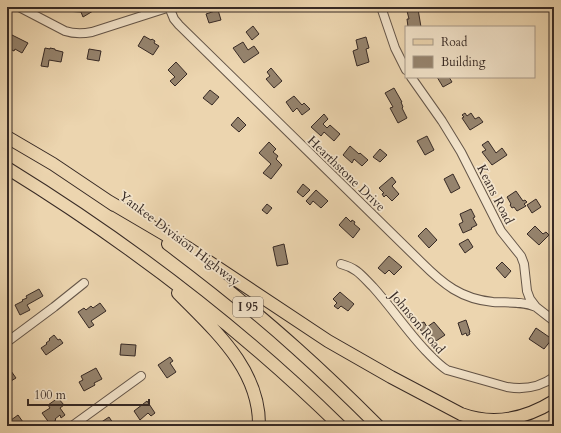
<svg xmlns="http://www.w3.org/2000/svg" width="561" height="433" font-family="Cardo,serif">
	<rect width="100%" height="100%" fill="#ecd5af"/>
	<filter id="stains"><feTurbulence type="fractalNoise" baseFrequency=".005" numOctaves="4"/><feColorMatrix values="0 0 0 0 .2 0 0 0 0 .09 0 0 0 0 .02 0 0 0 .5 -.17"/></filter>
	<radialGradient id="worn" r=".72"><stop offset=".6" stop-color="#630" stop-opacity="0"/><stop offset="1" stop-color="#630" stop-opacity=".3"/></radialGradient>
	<path fill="#95836d" stroke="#372a25" d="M66 7H91L93 11 83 17 81 12 65 11Z
		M418 9 421 27H408L407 19H409L407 11Z
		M218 10 221 20 209 23 206 14Z
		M253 26 259 34 252 40 246 32Z
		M12 35 28 43 22 53 15 49 14 51 12 50 10 53 7 51V44Z
		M144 36 151 40 152 39 155 41 154 43 159 46 153 55 138 46Z
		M366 37 369 48 366 49 369 62 357 66 353 51 358 49 356 40Z
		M243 42 248 50 254 46 259 53 244 63 233 48Z
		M45 48 50 49V48L55 49V50L63 52 61 62 49 60 48 67 41 66Z
		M89 49 101 51 99 61 87 59Z
		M176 62 187 74 175 86 170 81 175 77 168 70Z
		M271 68 282 81 274 88 266 79 270 76 267 72Z
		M437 77H449L452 82 443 87Z
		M394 88 402 102H401L403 107 402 108 407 118 398 123 390 108 393 107 385 93Z
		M210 90 219 97 212 105 203 98Z
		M294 96 302 105 304 103 310 109 302 115 297 108 293 112 286 102Z
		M465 113 467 116 471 113 475 119 479 117 483 122 470 130 462 118 464 117 462 115Z
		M324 114 328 119 323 124 327 128 330 125 340 134 334 141 324 132 321 136 311 127Z
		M238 117 246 125 239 132 231 125Z
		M427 136 434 150 425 155 417 141Z
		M488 141 496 153 502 148 507 155 492 165 482 152 486 150 482 145Z
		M269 142 276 149 273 152 278 156 276 159 282 165 271 179 263 173 271 164 259 153Z
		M350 146 359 154 360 153 368 160 362 166 354 159 352 163 343 155Z
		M380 149 387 155 380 162 373 157Z
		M453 174 460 188 451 193 444 179Z
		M392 177 396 182 392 186 399 194 392 201 386 195 384 197 382 194 384 193 379 188Z
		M303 184 310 190 303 197 297 192Z
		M316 190 328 201 321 208 313 201 310 205 306 201Z
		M516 191 523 201 525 200 527 202 524 204 526 206 517 211 514 207 512 208 510 205 511 204 507 197Z
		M536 199 541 207 532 213 527 205Z
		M267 204 272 208 267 214 262 210Z
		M471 209 475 217 473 218 477 225 471 228 472 229 463 233 459 224 463 222 460 214Z
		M346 217 351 222 352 220 355 222 354 224 360 229 353 238 339 225Z
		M535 226 543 234 546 232 549 235 539 245 527 234Z
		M426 228 437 240 429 248 418 236Z
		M468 239 473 247 465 253 459 244Z
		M284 244 288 264 277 266 273 247Z
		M389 256 402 267 394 275 389 270 385 274 378 268Z
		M502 262 511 271 505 278 496 268Z
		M39 289 43 296 27 305 30 310 20 315 15 305 23 301 22 300 27 298 26 296Z
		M340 292 354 304 348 311 341 306 338 309 334 306 337 303 333 299Z
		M100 303 106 311 91 321 94 325 89 328 78 312 84 308 86 310 91 306 93 308Z
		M466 320 470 332H469L470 334 467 336 466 333 462 335 458 323Z
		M421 322 422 323 424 322 427 327 434 322 445 335 436 341 429 332H428L425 329 422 332 417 325Z
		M536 328 552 339 544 349 529 339Z
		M54 335 58 340 60 339 63 343 46 355 41 348 47 344 46 343 50 340 49 339Z
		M121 344 136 345 135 356 120 355Z
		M170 357 173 361 170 363 176 372 167 378 158 365Z
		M96 368 102 379 94 383 95 385 84 391 79 382 83 380 81 376Z
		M11 371 16 378 11 381 7 376V374Z
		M58 398 64 405 60 408 65 415 61 418 60 415 55 419 56 420 50 424 42 413 50 408 48 405Z
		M147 401 155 413 151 416 148 413 140 420 134 411Z
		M18 415 23 422 21 423 23 426H7V423Z
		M109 417 115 426H98L97 425Z"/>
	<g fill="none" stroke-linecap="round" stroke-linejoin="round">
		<g stroke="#645548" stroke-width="10">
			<path id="minor" d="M19 7 65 31C74 34 82 34 92 32L170 7
				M169 7 174 19 179 25 421 262C443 284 461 299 493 302 508 303 522 301 536 307
				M381 7 395 48 406 70
				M411 77 442 121 461 152 501 231 521 256 524 264 527 291 530 299 536 307 554 321
				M341 264C357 268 362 276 373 287 392 308 407 331 426 351 433 358 439 365 447 370L507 387C524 390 540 387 554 377
				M7 342 54 307 84 283
				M72 426 141 376"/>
		</g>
		<g stroke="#372a25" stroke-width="12">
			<path id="major" d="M553 426 554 425"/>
		</g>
		<g stroke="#372a25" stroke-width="14">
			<path id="highway" d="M7 137 53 164 114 205
				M7 168C127 242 239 327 340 426
				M108 201 188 248 328 341 391 377 461 414C494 426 525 419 554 401
				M168 244C212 277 255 311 296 348 324 373 351 399 378 426
				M178 293C214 330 260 369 259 426"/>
		</g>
		<use href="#minor" stroke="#f3e4cb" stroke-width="8"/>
		<use href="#major" stroke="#ecd5af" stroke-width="10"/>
		<use href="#highway" stroke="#ecd5af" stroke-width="12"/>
	</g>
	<g text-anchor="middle" stroke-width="3.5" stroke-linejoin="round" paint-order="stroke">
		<rect fill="#f3e4cb" stroke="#6f6257" stroke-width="1" x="233" y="297" width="30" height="20" rx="3"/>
		<g font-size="12" font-weight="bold" fill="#372a25">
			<text x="248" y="311">I 95</text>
		</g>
		<g font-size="13" fill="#372a25" stroke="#f3e4cb">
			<text transform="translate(347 173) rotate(44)" y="5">Hearthstone Drive</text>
			<text transform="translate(496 194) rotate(63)" y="5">Keans Road</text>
			<text transform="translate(180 238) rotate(37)" y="5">Yankee Division Highway</text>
			<text transform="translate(418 322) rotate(50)" y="5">Johnson Road</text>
		</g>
	</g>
	<rect width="561" height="433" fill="none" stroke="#ecd5af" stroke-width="24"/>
	<rect x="8" y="8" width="545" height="417" fill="none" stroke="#372a25" stroke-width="2"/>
	<rect x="12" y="12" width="537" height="409" fill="none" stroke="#372a25"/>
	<rect x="405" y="26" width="130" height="52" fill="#f3e4cb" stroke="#a89a89"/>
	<rect x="413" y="39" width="20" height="6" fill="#ecd5af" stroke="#a89a89"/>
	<text x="441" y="46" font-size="12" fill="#372a25">Road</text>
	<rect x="413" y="56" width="20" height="12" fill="#95836d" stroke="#a89a89"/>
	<text x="441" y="66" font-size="12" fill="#372a25">Building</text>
	<path d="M28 399v6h121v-6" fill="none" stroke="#372a25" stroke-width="2"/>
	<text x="34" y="399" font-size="12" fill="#372a25" stroke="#f3e4cb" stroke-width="3" paint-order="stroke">100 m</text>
	<rect width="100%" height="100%" filter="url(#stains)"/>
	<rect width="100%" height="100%" fill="url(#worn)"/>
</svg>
